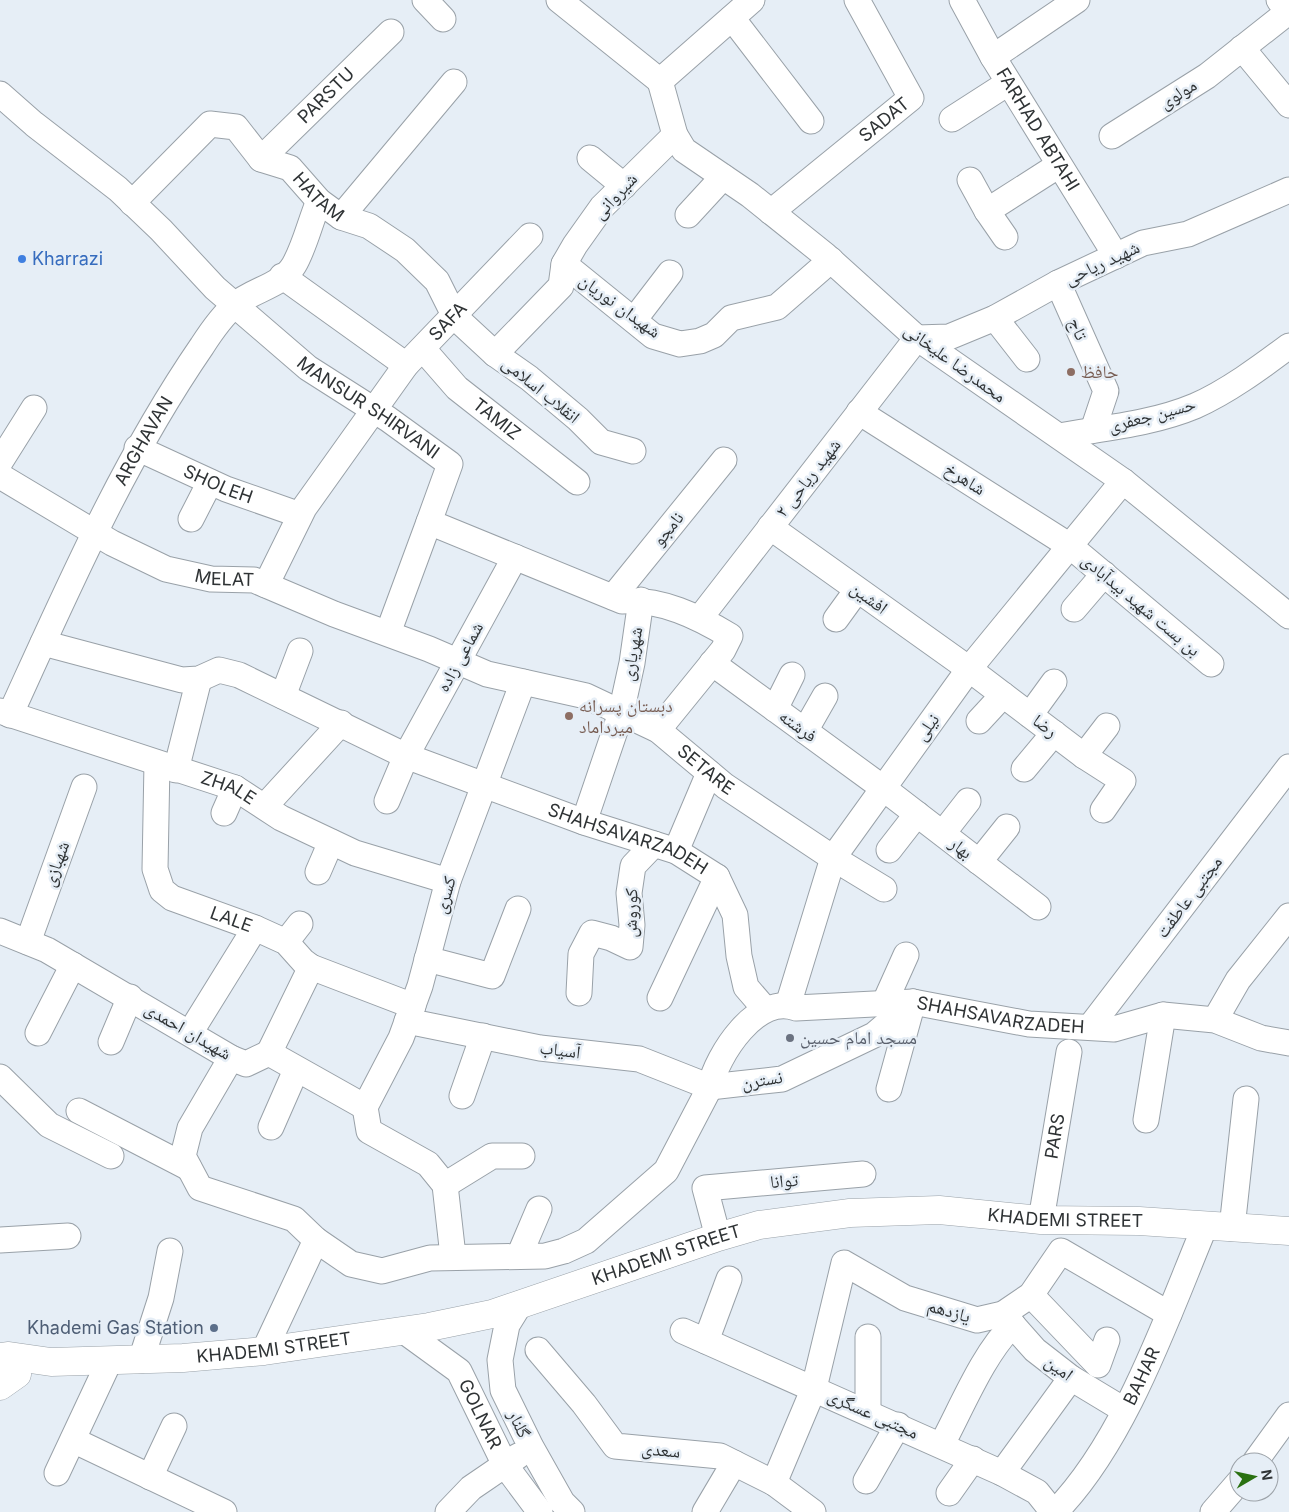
<svg xmlns="http://www.w3.org/2000/svg" width="1289" height="1512" font-family="Inter,'Noto Naskh Arabic',sans-serif">
	<rect width="100%" height="100%" fill="#e6eef6"/>
	<g fill="none" stroke-linecap="round" stroke-linejoin="round">
		<g stroke="#99a1a8" stroke-width="27">
			<g id="minor">
				<path d="M425 0 443 19"/>
				<path d="M559 0 660 81"/>
				<path id="s1" d="M962 0 993 57 1116 256"/>
				<path d="M732 18 811 121"/>
				<path d="M1242 48 1289 105"/>
				<path d="M993 57 1077 0"/>
				<path d="M660 81 675 135 684 150 750 195 825 255 917 338 1123 481 1289 616"/>
				<path d="M660 81 752 0"/>
				<path id="s2" d="M0 94 34 124 118 189 161 230 215 288 308 368 388 419 450 464 429 522 622 601C662 599 697 616 730 636L723 650 658 730"/>
				<path d="M952 119 1008 83"/>
				<path d="M1112 136 1207 76 1288 12 1279 0"/>
				<path d="M590 158 624 186"/>
				<path id="s3" d="M261 159 391 32"/>
				<path d="M970 180 987 211 1005 237"/>
				<path id="s4" d="M132 203 210 124 236 127 261 159 290 168 319 201 341 217 369 226 405 250 437 281 455 317 495 354 529 378 578 419 601 442 633 451"/>
				<path d="M987 211 1059 165"/>
				<path id="s5" d="M771 212 911 98 857 0"/>
				<path d="M688 215 723 177"/>
				<path d="M341 217 454 82"/>
				<path d="M564 264 653 336 680 344 700 341 714 335 731 318 777 307 831 260"/>
				<path d="M282 276 406 365"/>
				<path d="M1058 283 1106 391 1093 430"/>
				<path d="M995 318 1027 359"/>
				<path d="M634 320 670 273"/>
				<path id="s6" d="M423 349 457 388 577 482"/>
				<path d="M495 354 561 286 564 264 575 245 602 207 675 135"/>
				<path d="M859 412 1070 546 1211 664"/>
				<path d="M1059 436C1104 428 1152 424 1195 406 1227 392 1261 367 1289 346"/>
				<path id="s7" d="M137 448 226 489 300 515"/>
				<path d="M0 462 34 408"/>
				<path id="s8" d="M0 476 112 543 166 569 211 579 254 580 334 614 429 649 487 674 586 696 658 730 725 786 833 858 884 889"/>
				<path d="M191 519 210 482"/>
				<path d="M770 527 969 669 1084 756 1123 781 1103 810"/>
				<path id="s9" d="M266 585 304 508 406 365 530 236"/>
				<path d="M613 597 724 460"/>
				<path d="M1074 609 1104 574"/>
				<path d="M700 618 917 338 949 337 995 318 1058 283 1143 243 1188 234 1289 190"/>
				<path d="M836 619 857 590"/>
				<path d="M388 633 429 522"/>
				<path id="s10" d="M43 643 182 680 199 679 219 670 239 675 406 756 584 822 676 851 717 877 735 915 739 956 746 987 765 1009"/>
				<path d="M712 663 883 788 1038 907"/>
				<path d="M283 696 300 651"/>
				<path d="M775 709 792 675"/>
				<path id="s11" d="M0 711 235 788 281 818 355 853 448 881"/>
				<path id="s12" d="M10 715C68 588 123 461 202 346 211 332 223 315 235 305 253 289 281 287 294 265 305 246 310 222 319 201"/>
				<path d="M1030 715 1054 682"/>
				<path d="M979 721 1003 695"/>
				<path d="M805 731 825 696"/>
				<path d="M1084 756 1107 726"/>
				<path id="s13" d="M157 763 155 869 162 890 172 898 255 928 286 942 303 961 311 967 413 1006"/>
				<path d="M1024 769 1054 733"/>
				<path d="M176 770 199 679"/>
				<path d="M387 801 406 756 515 557"/>
				<path d="M265 806 341 723"/>
				<path d="M224 813 235 788"/>
				<path d="M584 822 621 713 632 663 641 600"/>
				<path d="M943 833 968 801"/>
				<path d="M889 850 917 814"/>
				<path d="M676 851 709 773"/>
				<path d="M979 862 1007 827"/>
				<path d="M318 872 331 842"/>
				<path d="M0 931 47 950 231 1058 246 1064 269 1053 365 1107"/>
				<path d="M28 942 84 787"/>
				<path d="M286 942 300 924"/>
				<path d="M427 959 492 976 518 909"/>
				<path d="M579 993 581 954 592 933 611 938 630 947 632 925 629 893 633 866 654 844"/>
				<path d="M660 998 717 877"/>
				<path d="M884 1004 906 955"/>
				<path d="M788 1005 833 858 969 669 1123 481"/>
				<path d="M1215 1020 1238 980 1289 916"/>
				<path d="M407 1021 540 1048 639 1059 710 1087 782 1079 874 1035 913 1002"/>
				<path d="M1090 1027 1289 767"/>
				<path d="M38 1033 73 965"/>
				<path d="M190 1033 255 928"/>
				<path d="M111 1042 130 997"/>
				<path d="M269 1053 311 967"/>
				<path id="s14" d="M231 1058 190 1128 183 1156 200 1188 294 1219 316 1240 351 1264 382 1271 430 1258 545 1256 564 1251 586 1241 666 1171 710 1087C717 1055 757 993 796 1008L913 1002 1029 1024 1114 1029 1163 1015 1215 1020 1261 1038 1289 1043"/>
				<path d="M0 1077 49 1125 111 1156"/>
				<path d="M889 1089 913 1002"/>
				<path d="M462 1096 483 1036"/>
				<path d="M365 1107 401 1038 420 986 448 881 523 682"/>
				<path d="M365 1107 369 1131 428 1164 445 1185 453 1256"/>
				<path d="M79 1111 189 1168"/>
				<path d="M1146 1120 1163 1015"/>
				<path d="M271 1127 296 1070"/>
				<path d="M445 1185 492 1156H522"/>
				<path id="s15" d="M1041 1220 1069 1052"/>
				<path d="M1232 1228 1246 1099"/>
				<path d="M718 1237 705 1188 863 1174"/>
				<path d="M0 1240 68 1236"/>
				<path d="M519 1256 539 1209"/>
				<path d="M1031 1295 1098 1365 1107 1340"/>
				<path d="M520 1304 507 1325 500 1360 503 1390 531 1447 562 1502 572 1512"/>
				<path d="M1003 1314 1035 1350 1071 1378 1124 1410"/>
				<path id="s16" d="M404 1331 459 1371 505 1465 540 1512"/>
				<path d="M683 1331 1002 1473 1037 1492 1053 1512"/>
				<path d="M868 1337V1412"/>
				<path d="M706 1341 729 1279"/>
				<path d="M538 1350 584 1404 615 1446 720 1456 774 1483 813 1512"/>
				<path d="M264 1351 316 1240"/>
				<path d="M141 1360 161 1298 170 1251"/>
				<path d="M73 1440 224 1512"/>
				<path d="M942 1444C961 1409 984 1352 1013 1325"/>
				<path d="M1255 1462 1289 1415"/>
				<path d="M57 1473 109 1362"/>
				<path d="M1002 1473 1071 1378"/>
				<path d="M150 1477 174 1426"/>
				<path d="M866 1481 898 1425"/>
				<path d="M774 1483 814 1388 844 1263 905 1298 977 1320 1003 1314 1031 1295 1061 1251 1169 1314"/>
				<path d="M949 1493 973 1459"/>
				<path d="M448 1512 471 1488 518 1456"/>
				<path d="M705 1512 734 1463"/>
				<path id="s17" d="M1055 1512C1125 1441 1167 1317 1205 1226"/>
				<path d="M1213 1512 1239 1482"/>
			</g>
		</g>
		<g stroke="#99a1a8" stroke-width="29">
			<g id="major">
				<path id="s18" d="M0 1357 9 1356 51 1362 183 1358 264 1351 429 1327 492 1314 718 1237 759 1225 850 1213 939 1210 1041 1220 1139 1221 1289 1231"/>
				<path d="M0 1386 17 1374"/>
			</g>
		</g>
		<use href="#minor" stroke="#fff" stroke-width="25"/>
		<use href="#major" stroke="#fff" stroke-width="28"/>
	</g>
	<circle fill="#3f7fe0" stroke="#e6eef6" stroke-width="2" cx="22" cy="259" r="5"/>
	<g fill="#8d6e63" stroke="#e6eef6" stroke-width="2">
		<circle cx="1071" cy="372" r="5"/>
		<circle cx="569" cy="716" r="5"/>
	</g>
	<circle fill="#6b7280" stroke="#e6eef6" stroke-width="2" cx="790" cy="1038" r="5"/>
	<circle fill="#5c6f8a" stroke="#e6eef6" stroke-width="2" cx="214" cy="1328" r="5"/>
	<g text-anchor="middle" stroke-width="5" stroke-linejoin="round" paint-order="stroke">
		<g font-size="18" fill="#2f3335" stroke="#e6eef6">
			<text transform="translate(1178 94) rotate(-32)" y="6">مولوی</text>
			<text dy="6" stroke="none"><textPath href="#s3" startOffset="91">PARSTU</textPath></text>
			<text dy="6" stroke="none"><textPath href="#s5" startOffset="146">SADAT</textPath></text>
			<text dy="6" stroke="none"><textPath href="#s1" startOffset="150">FARHAD ABTAHI</textPath></text>
			<text dy="6" stroke="none"><textPath href="#s4" startOffset="249">HATAM</textPath></text>
			<text transform="translate(615 196) rotate(-47)" y="6">شیروانی</text>
			<text transform="translate(1102 263) rotate(-25)" y="6">شهید ریاحی</text>
			<text transform="translate(620 306) rotate(36)" y="6">شهیدان نوریان</text>
			<text dy="6" stroke="none"><textPath href="#s9" startOffset="322">SAFA</textPath></text>
			<text transform="translate(1078 329) rotate(66)" y="6">تاج</text>
			<text transform="translate(955 363) rotate(36)" y="6">محمدرضا علیخانی</text>
			<text transform="translate(541 390) rotate(39)" y="6">انقلاب اسلامی</text>
			<text dy="6" stroke="none"><textPath href="#s2" startOffset="485">MANSUR SHIRVANI</textPath></text>
			<text transform="translate(1152 415) rotate(-15)" y="6">حسین جعفری</text>
			<text dy="6" stroke="none"><textPath href="#s6" startOffset="102">TAMIZ</textPath></text>
			<text dy="6" stroke="none"><textPath href="#s12" startOffset="305">ARGHAVAN</textPath></text>
			<text transform="translate(808 478) rotate(-52)" y="6">شهید ریاحی ۲</text>
			<text transform="translate(965 479) rotate(32)" y="6">شاهرخ</text>
			<text dy="6" stroke="none"><textPath href="#s7" startOffset="89">SHOLEH</textPath></text>
			<text transform="translate(668 529) rotate(-51)" y="6">نامجو</text>
			<text dy="6" stroke="none"><textPath href="#s8" startOffset="250">MELAT</textPath></text>
			<text transform="translate(869 598) rotate(36)" y="6">افشین</text>
			<text transform="translate(1141 605) rotate(40)" y="6">بن بست شهید بیدآبادی</text>
			<text transform="translate(632 654) rotate(-80)" y="6">شهریاری</text>
			<text transform="translate(460 657) rotate(-61)" y="6">شماعی زاده</text>
			<text transform="translate(798 726) rotate(36)" y="6">فرشته</text>
			<text transform="translate(1045 726) rotate(37)" y="6">رضا</text>
			<text transform="translate(927 727) rotate(-54)" y="6">نیلی</text>
			<text dy="6" stroke="none"><textPath href="#s8" startOffset="774">SETARE</textPath></text>
			<text dy="6" stroke="none"><textPath href="#s11" startOffset="241">ZHALE</textPath></text>
			<text dy="6" stroke="none"><textPath href="#s10" startOffset="626">SHAHSAVARZADEH</textPath></text>
			<text transform="translate(961 848) rotate(38)" y="6">بهار</text>
			<text transform="translate(56 864) rotate(-70)" y="6">شهبازی</text>
			<text transform="translate(445 895) rotate(-74)" y="6">کسری</text>
			<text transform="translate(1189 897) rotate(-53)" y="6">مجتبی عاطفت</text>
			<text transform="translate(631 913) rotate(-89)" y="6">کوروش</text>
			<text dy="6" stroke="none"><textPath href="#s13" startOffset="204">LALE</textPath></text>
			<text dy="6" stroke="none"><textPath href="#s14" startOffset="1094">SHAHSAVARZADEH</textPath></text>
			<text transform="translate(188 1031) rotate(30)" y="6">شهیدان احمدی</text>
			<text transform="translate(560 1050) rotate(7)" y="6">آسیاب</text>
			<text transform="translate(762 1080) rotate(-9)" y="6">نسترن</text>
			<text dy="6" stroke="none"><textPath href="#s15" startOffset="85">PARS</textPath></text>
			<text transform="translate(784 1181) rotate(-5)" y="6">توانا</text>
			<text dy="6" stroke="none"><textPath href="#s18" startOffset="1085">KHADEMI STREET</textPath></text>
			<text dy="6" stroke="none"><textPath href="#s18" startOffset="680">KHADEMI STREET</textPath></text>
			<text transform="translate(949 1311) rotate(16)" y="6">یازدهم</text>
			<text dy="6" stroke="none"><textPath href="#s18" startOffset="275">KHADEMI STREET</textPath></text>
			<text transform="translate(1059 1368) rotate(36)" y="6">امین</text>
			<text dy="6" stroke="none"><textPath href="#s17" startOffset="162">BAHAR</textPath></text>
			<text dy="6" stroke="none"><textPath href="#s16" startOffset="116">GOLNAR</textPath></text>
			<text transform="translate(873 1414) rotate(24)" y="6">مجتبی عسگری</text>
			<text transform="translate(519 1424) rotate(64)" y="6">گلنار</text>
			<text transform="translate(661 1450) rotate(5)" y="6">سعدی</text>
		</g>
		<g font-size="18" fill="#366cbe" stroke="#e6eef6" text-anchor="start">
			<text x="32" y="265">Kharrazi</text>
		</g>
		<g font-size="18" fill="#785e54" stroke="#e6eef6" text-anchor="start">
			<text x="1081" y="378">حافظ</text>
			<text x="579" y="712">دبستان پسرانه<tspan x="579" dy="21">میرداماد</tspan></text>
		</g>
		<g font-size="18" fill="#5b616d" stroke="#e6eef6" text-anchor="start">
			<text x="800" y="1044">مسجد امام حسین</text>
		</g>
		<g font-size="18" fill="#4e5e75" stroke="#e6eef6" text-anchor="end">
			<text x="204" y="1334">Khademi Gas Station</text>
		</g>
	</g>
	<g transform="translate(1254 1477) rotate(81)"><circle r="24" fill="#e6eef6" stroke="#9da3a9"/>
	<path d="M0-4L9 19L0 12L-9 19Z" fill="#2a7111"/>
	<text y="-8" font-size="14" font-weight="bold" text-anchor="middle" fill="#2f3335">N</text>
	</g>
</svg>
